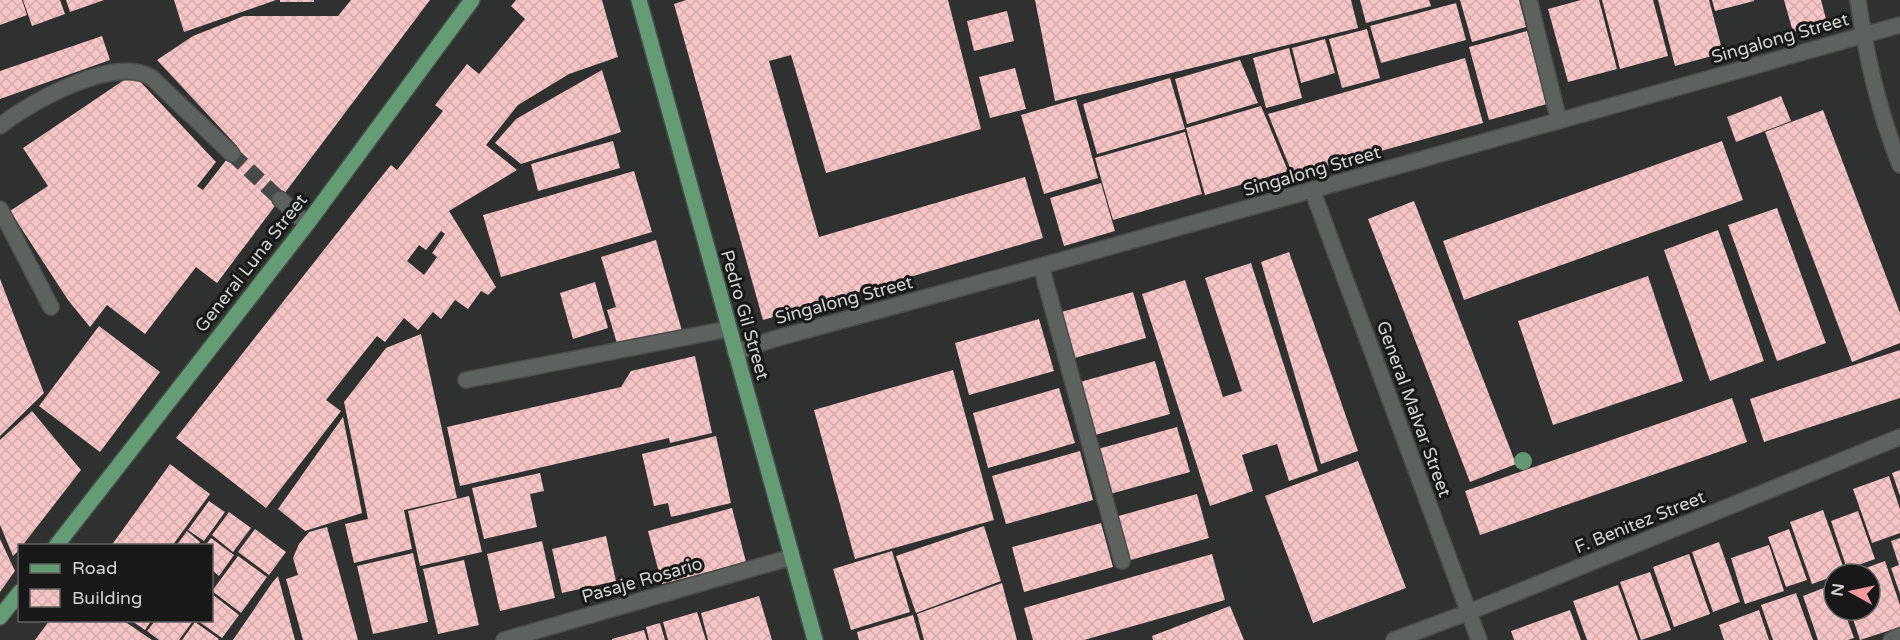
<svg xmlns="http://www.w3.org/2000/svg" width="1900" height="640" font-family="'Varela Round',sans-serif">
	<defs>
		<pattern id="building-cross-hatch" width="8" height="8" patternUnits="userSpaceOnUse" patternTransform="scale(1.5)"><rect width="8" height="8" fill="#f8c5c6"/><path d="M0 0l8 8M0 8l8-8" fill="none" stroke="#d3aaab"/></pattern>
	</defs>
	<rect width="100%" height="100%" fill="#2e312f"/>
	<path fill="url(#building-cross-hatch)" fill-rule="evenodd" d="M0 0H22L27 15 0 25Z
		M23 0H60L65 14 32 26Z
		M66 0H104L70 12Z
		M174 0H276L184 32Z
		M280 0H314V2H280Z
		M351 0H430L217 283 196 267 145 334 107 305 90 327 68 300 10 211 48 186 23 148 133 74 216 162 197 186 203 190 237 146 157 60 193 36 244 16H338Z
		M516 0H602L618 57 569 74 518 105 486 145 517 170 449 211 496 287 488 295 481 291 468 309 455 300 441 319 433 312 418 330 404 318 385 342 377 336 326 400 341 411 266 508 176 438 378 181 391 165 397 170 443 111 435 105 467 64 479 74 525 19 511 6ZM441 231 445 234 432 253 437 257 424 275 407 261 419 245 426 250Z
		M686 0H948L981 129 826 173 791 55 769 61 819 237 1025 177 1043 238 763 320 674 4Z
		M1035 0H1351L1358 28 1055 101Z
		M1360 0H1429L1431 6 1366 23Z
		M1460 0H1519L1526 27 1472 42Z
		M1581 0H1599L1617 69 1568 82 1548 9Z
		M1602 0H1653L1668 56 1620 69Z
		M1658 0H1709L1723 53 1675 66Z
		M1712 0H1754V1L1715 11Z
		M1784 0H1821L1827 23 1793 32Z
		M1456 3 1466 40 1381 63 1370 26Z
		M1007 11 1014 41 974 51 967 21Z
		M1367 29 1380 78 1342 88 1329 39Z
		M1527 31 1547 104 1489 120 1469 47Z
		M102 36 110 60 0 99V71Z
		M1325 39 1335 73 1301 83 1292 48Z
		M1289 48 1302 98 1266 108 1253 58Z
		M1465 58 1483 123 1293 175 1268 114Z
		M1240 60 1258 103 1187 124 1175 79Z
		M1015 68 1026 109 990 118 979 77Z
		M602 70 621 132 521 164 495 143 516 119Z
		M1170 78 1185 129 1097 154 1083 104Z
		M1781 96 1791 121 1736 142 1727 117Z
		M1076 99 1098 178 1044 194 1021 115Z
		M1261 106 1288 171 1205 195 1186 128Z
		M1823 110 1900 313V343L1852 362 1765 132Z
		M1185 132 1202 194 1113 220 1095 158Z
		M613 141 620 168 538 191 531 164Z
		M1722 141 1743 200 1464 300 1443 241Z
		M634 171 652 232 501 277 483 215Z
		M1101 183 1115 231 1064 246 1050 198Z
		M1414 201 1516 464 1470 482 1368 219Z
		M1777 208 1826 343 1777 361 1728 225Z
		M1718 230 1764 361 1710 381 1664 250Z
		M656 240 682 331 618 347 607 310 616 307 601 257Z
		M1289 252 1358 451 1321 464 1261 262Z
		M1251 263 1318 471 1289 481 1277 444 1242 455 1253 491 1210 506 1142 294 1185 280 1223 397 1242 391 1205 278Z
		M1648 276 1683 381 1553 425 1518 321Z
		M0 279 44 393 0 436Z
		M595 282 608 328 573 339 560 293Z
		M1133 292 1146 338 1071 359 1058 313Z
		M1039 319 1054 371 969 395 955 343Z
		M99 326 160 372 100 452 39 406Z
		M421 334 457 498 404 510 412 549 354 563 345 524 368 519 344 402 386 348Z
		M1900 350V398L1764 442 1750 399Z
		M695 356 712 433 670 443 669 438 460 486 447 427 621 387 631 371Z
		M1155 361 1170 414 1095 435 1080 382Z
		M953 370 994 520 855 559 814 410Z
		M1059 388 1075 443 988 468 973 413Z
		M1732 398 1747 442 1480 535 1465 491Z
		M32 411 81 470 22 546H20V549L13 556 0 525V440Z
		M343 417 362 513 305 531 278 509Z
		M1177 427 1190 472 1110 494 1098 449Z
		M716 436 731 503 671 517 668 503 654 506 642 454Z
		M1080 451 1093 500 1006 524 992 476Z
		M1358 461 1406 588 1313 623 1265 496Z
		M170 464 210 494 172 546H111Z
		M1900 470V496L1892 473Z
		M540 473 544 491 530 494 537 527 484 539 472 488Z
		M1889 476 1900 509V533L1872 543 1853 489Z
		M1197 494 1209 538 1127 561 1115 517Z
		M469 496 482 552 420 566 408 511Z
		M209 501 225 512 204 541 188 530Z
		M732 508 746 562 662 584 648 531Z
		M1823 510 1845 572 1812 584 1790 522Z
		M1858 511 1875 559 1847 569 1831 521Z
		M229 512 251 528 233 552 212 535Z
		M1101 523 1113 567 1024 592 1012 547Z
		M984 526 1001 581 916 613 896 556Z
		M327 527 358 640H303L286 579 298 575 293 558 299 544 309 532Z
		M255 529 286 552 269 575 238 552Z
		M1789 529 1807 580 1786 587 1768 537Z
		M187 531 200 542 197 546H176Z
		M606 536 616 581 562 593 552 549Z
		M211 538 234 555 219 576 212 570V546H205Z
		M1900 538V594L1891 568 1899 565 1891 541Z
		M0 539 15 571 0 592Z
		M542 541 555 598 500 611 487 554Z
		M1719 542 1740 602 1713 612 1692 552Z
		M1769 545 1784 591 1745 604 1731 558Z
		M892 551 910 612 851 630 833 569Z
		M413 553 428 622 373 634 357 566Z
		M1212 554 1225 600 1084 640H1033L1024 608Z
		M1689 554 1710 614 1674 627 1653 567Z
		M238 556 267 577 241 613 212 591Z
		M464 560 479 625 438 634 423 569Z
		M1885 561 1900 605V627L1860 640 1850 610H1870V574H1849Z
		M1650 572 1671 630 1641 640 1620 582Z
		M278 576 295 640H233L272 583Z
		M1002 583 1017 640H924L917 614Z
		M1834 584V610H1844L1854 638 1848 640H1818L1803 596Z
		M1618 585 1638 640H1587L1573 601Z
		M1796 593 1813 640H1773L1761 605Z
		M212 594 239 615 222 638 198 621H212Z
		M759 596 772 640H708L701 613Z
		M1230 606 1244 640H1153L1152 636Z
		M1570 610 1581 640H1514L1511 631Z
		M1759 610 1769 640H1724L1719 625Z
		M697 612 706 640H668L663 622Z
		M913 615 920 640H859L857 632Z
		M49 621H124L152 640H35Z
		M132 621H151L145 630Z
		M155 621H193L179 640H159L147 631Z
		M195 622 219 639 218 640H182Z
		M660 623 665 640H649L646 627Z
		M644 630 647 640H612V639Z"/>
	<g fill="none" stroke-linecap="round" stroke-linejoin="round">
		<path stroke="#464947" stroke-width="15" stroke-dasharray="15 8" stroke-linecap="butt" d="M232 154 280 199"/>
		<g stroke="#4a4d4b" stroke-width="18">
			<path id="minor" d="M1529 0 1559 121
				M1858 0C1866 56 1879 112 1900 165
				M0 126C30 102 116 54 152 78L232 154
				M1313 192 1479 640
				M280 199 307 224
				M0 209 51 307
				M1041 266 1122 561
				M735 352 774 339C1150 237 1525 132 1900 25
				M466 380 728 329
				M504 640 792 557
				M1394 640 1469 612 1900 437
				M1891 640 1900 636"/>
		</g>
		<g stroke="#4a4d4b" stroke-width="18">
			<path id="major" d="M639 0 815 640
				M56 546 307 224 472 0
				M0 617 20 592"/>
		</g>
		<use href="#minor" stroke="#5e625f" stroke-width="15"/>
		<use href="#major" stroke="#649c76" stroke-width="15"/>
	</g>
	<circle fill="#649874" cx="1523" cy="461" r="9"/>
	<g text-anchor="middle" stroke-width="6" stroke-linejoin="round" paint-order="stroke">
		<g font-size="18" fill="#d1d3d2" stroke="#171817">
			<text transform="translate(1780 38) rotate(-16)" y="6">Singalong Street</text>
			<text transform="translate(1312 171) rotate(-16)" y="6">Singalong Street</text>
			<text transform="translate(251 263) rotate(-52)" y="6">General Luna Street</text>
			<text transform="translate(844 300) rotate(-15)" y="6">Singalong Street</text>
			<text transform="translate(745 315) rotate(74)" y="6">Pedro Gil Street</text>
			<text transform="translate(1414 409) rotate(70)" y="6">General Malvar Street</text>
			<text transform="translate(1640 522) rotate(-22)" y="6">F. Benitez Street</text>
			<text transform="translate(642 580) rotate(-16)" y="6">Pasaje Rosario</text>
		</g>
	</g>
	<rect x="18" y="544" width="195" height="78" fill="#171817" stroke="#616362" stroke-width="1.5"/>
	<rect x="30" y="564" width="30" height="9" fill="#649c76" stroke="#616362" stroke-width="1.5"/>
	<text x="72" y="574" font-size="18" fill="#d1d3d2">Road</text>
	<rect x="30" y="589" width="30" height="18" fill="url(#building-cross-hatch)" stroke="#616362" stroke-width="1.5"/>
	<text x="72" y="604" font-size="18" fill="#d1d3d2">Building</text>
	<g transform="translate(1852 592) rotate(278)"><circle r="28" fill="#171817" stroke="#616362" stroke-width="1.5"/>
	<path d="M0-4.5L10 22L0 15L-10 22Z" fill="#f59b9e"/>
	<text y="-9" font-size="16" font-weight="bold" text-anchor="middle" fill="#d1d3d2">N</text>
	</g>
</svg>
